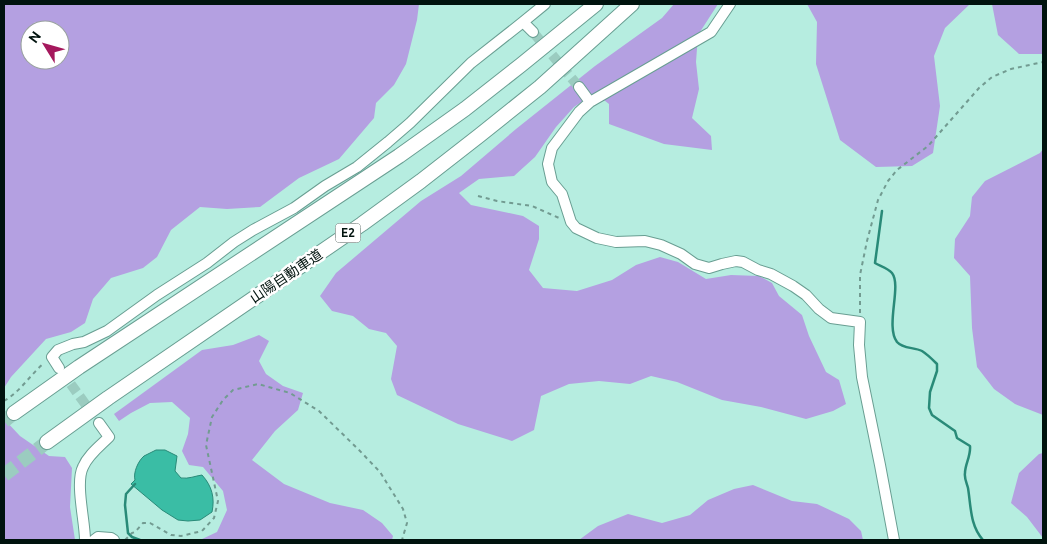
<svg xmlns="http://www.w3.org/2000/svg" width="1047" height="544" font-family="Ubuntu,'Noto Sans JP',sans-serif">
	<rect width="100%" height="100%" fill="#b6ede0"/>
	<path fill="#b4a0e1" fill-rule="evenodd" d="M4 4H419L417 20 406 64 394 85 376 103 374 118 339 159 299 178 260 207 227 209 200 207 171 230 157 257 143 268 111 278 93 299 85 323 71 332 46 339 11 377 4 388ZM30 30H60V60H30Z
		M674 4H718L698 35 696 62 699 89 692 118 711 136 712 150 664 144 609 124V104L595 93 574 107 556 127 535 157 514 176 479 179 459 193 471 205 523 216 539 226V239L529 270 543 288 577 291 612 280 636 265 660 257 678 262 706 279 731 275 759 276 772 283 779 296 802 315 809 336 826 372 839 380 846 404 833 411 806 419 761 407 722 400 677 382 651 376 630 384 599 381 569 384 541 396 534 430 512 441 458 424 397 395 391 379 397 346 386 333 369 329 353 316 332 311 320 296 336 273 421 201 461 176 516 129 595 66 662 18Z
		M807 4H970L945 28 934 56 940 106 933 153 912 166 876 167 840 140 816 64 817 22Z
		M992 4H1043V54H1019L998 35Z
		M1043 149V415L1015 404 994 389 977 367 972 328 970 276 954 258 955 239 970 216 972 197 985 181 1040 153Z
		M259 335 269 341 259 361 266 374 283 386 303 393 298 410 275 431 252 460 284 484 330 503 363 510 382 523 393 536 392 540H200L217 532 227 510 223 491 203 467 189 465 182 451 188 434 190 418 172 402 150 403 131 413 119 421 114 414 202 350 233 345Z
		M4 419 20 436 49 456 65 457 72 468 70 507 75 540H4Z
		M1043 453V538L1027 517 1011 503 1019 473 1039 454Z
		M753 485 792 501 817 504 849 519 861 531 863 540H579L598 526 628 514 662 523 690 515 708 500 734 489Z"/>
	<path fill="#3abda5" stroke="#298a78" d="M156 450H165L177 456 175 471 181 478C189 479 195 476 202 475 212 486 215 498 212 512L200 520 188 521 178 520 162 510 131 484 135 480C133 473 138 461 144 456 148 454 152 452 156 450Z"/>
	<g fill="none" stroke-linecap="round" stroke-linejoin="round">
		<path stroke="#298a78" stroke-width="2.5" d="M882 211 875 263C880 266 888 268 892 273 902 286 885 326 897 342 903 349 914 347 922 351 927 354 932 359 937 364V371L930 392 929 408 932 415 955 431 957 438 970 446C971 456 965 464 965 473 964 478 967 484 968 488 971 506 970 526 983 540
			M135 484 126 494 125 505 128 533 132 537 140 540"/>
		<path stroke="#9bccc0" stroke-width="10" stroke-dasharray="10 5" stroke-linecap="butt" d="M533 32 579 87
			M62 372 99 423"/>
		<path stroke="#9bccc0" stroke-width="14" stroke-dasharray="14 7" stroke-linecap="butt" d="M4 421 14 413
			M4 475 47 442"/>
		<g stroke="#699e92" stroke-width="12">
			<path id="minor" d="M730 4 711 32 590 102 579 112 552 148 548 164 552 182 562 194 571 222 576 228 597 238 616 242 645 241 661 245 681 254 695 264 709 268 722 264 736 261 743 262 758 270 771 274 793 286 806 295 819 309 831 318 860 322 859 345 862 377 880 465 894 540
				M523 22 533 32
				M579 87 590 102
				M59 368 52 357 58 350 73 344 84 342 107 331 157 295 207 263 234 242 253 230 294 208 325 186 357 167 388 142 410 123 471 63 523 22 545 4
				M85 540C85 521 75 483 83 467 88 455 100 446 109 437L99 423
				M94 540 98 537 111 538 114 540"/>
		</g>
		<g stroke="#699e92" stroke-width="16">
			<path id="highway" d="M14 413 79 367 399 156 465 109 521 65 596 4
				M47 442 108 398 362 224 421 181 480 135 540 87 632 4"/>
		</g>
		<path stroke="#729b91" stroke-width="2" stroke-dasharray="4 4" stroke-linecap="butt" d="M478 196 497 201 532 206 559 218
			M860 313V275L867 241 878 200 888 181 897 170 928 146 979 88 992 77 1011 69 1043 62
			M4 401C20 392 30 375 44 363
			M125 540 132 533 135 532 143 523H150L171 535 181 536 202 531 214 518 218 501 206 445 212 417 223 400 233 390 258 384 290 393 319 411 359 450 380 472 403 509 407 523 402 540"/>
		<use href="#minor" stroke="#fff" stroke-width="10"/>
		<use href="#highway" stroke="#fff" stroke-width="14"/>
	</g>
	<g text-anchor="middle" stroke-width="5" stroke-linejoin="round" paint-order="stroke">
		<rect fill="#fff" stroke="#4c5a56" stroke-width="1" x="335.5" y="223.5" width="25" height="19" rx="4"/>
		<g font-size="12" font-weight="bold" fill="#00130e">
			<text x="348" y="237">E2</text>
		</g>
		<g font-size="14" fill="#00130e" stroke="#fff">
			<text transform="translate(286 276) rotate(-34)" y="5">山陽自動車道</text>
		</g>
	</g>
	<rect width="1047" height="544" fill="none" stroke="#00130e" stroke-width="10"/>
	<g transform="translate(45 45) rotate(307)"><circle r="24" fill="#ffffff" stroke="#99a19f"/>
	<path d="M0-4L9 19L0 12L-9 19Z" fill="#a5185d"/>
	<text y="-8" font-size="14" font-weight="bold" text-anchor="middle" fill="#00130e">N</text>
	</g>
</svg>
